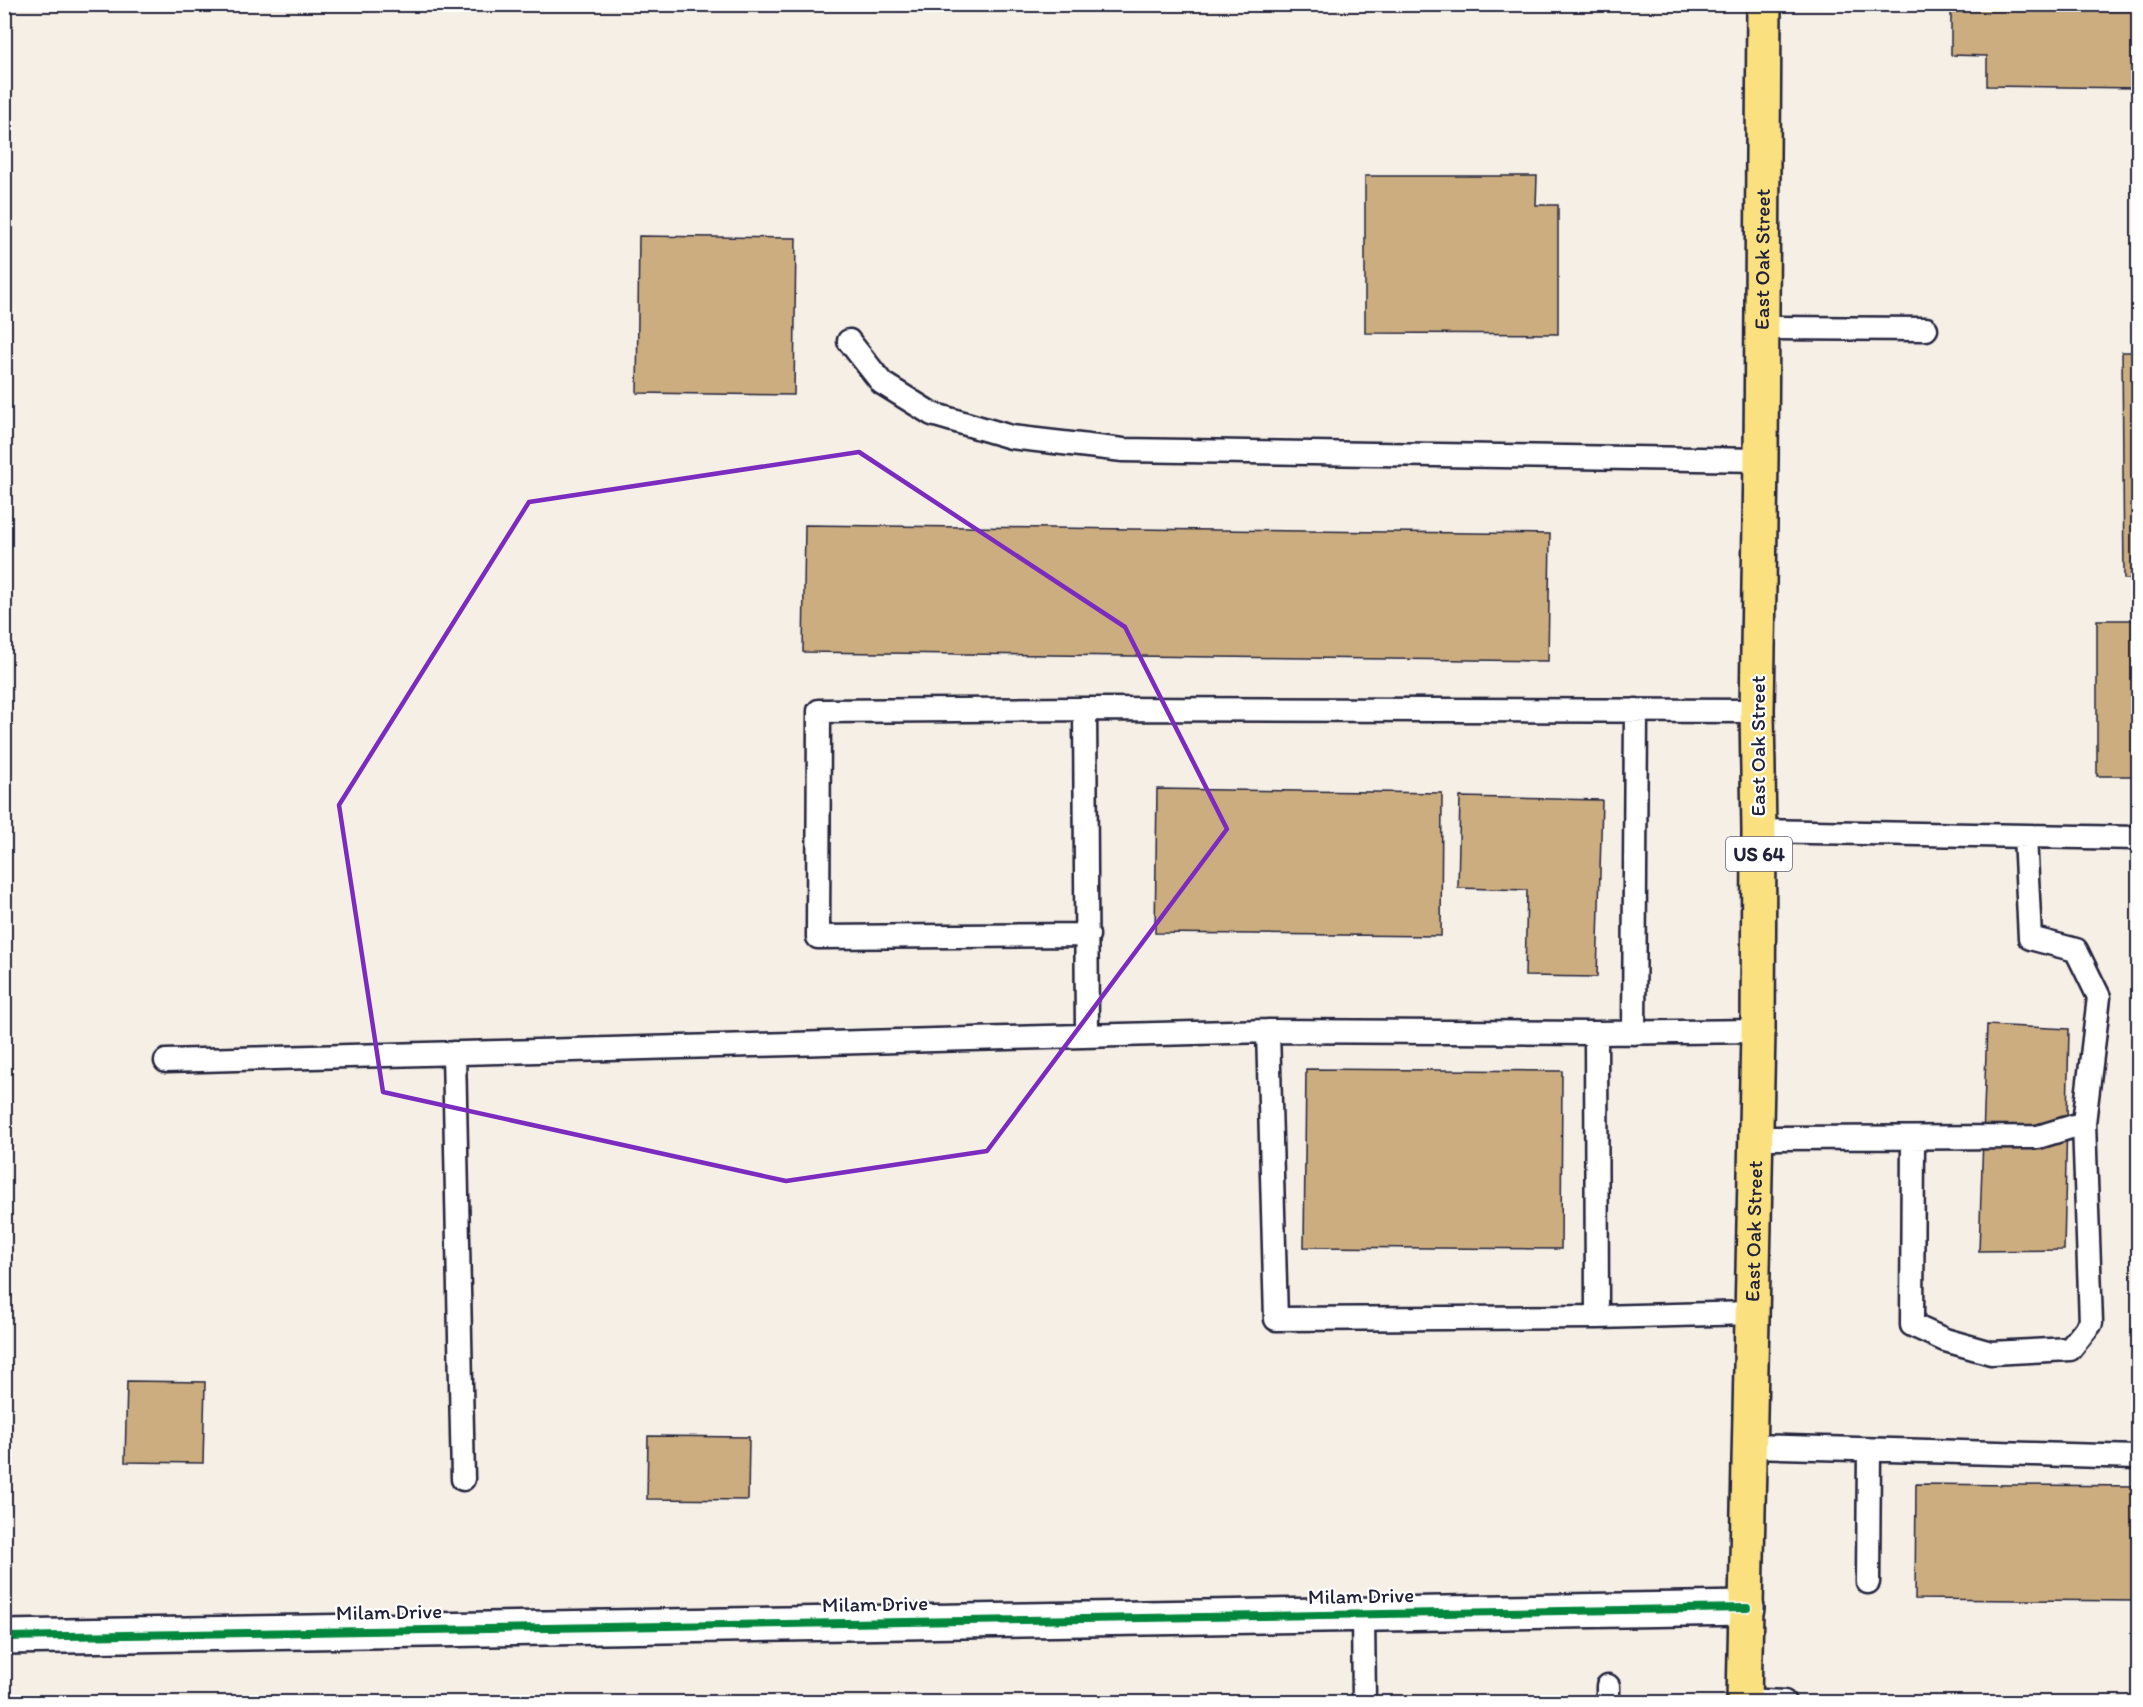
<svg xmlns="http://www.w3.org/2000/svg" width="2143" height="1707" font-family="Itim,sans-serif">
	<rect width="100%" height="100%" fill="#f5efe6"/>
	<filter id="ink" filterUnits="userSpaceOnUse"><feTurbulence type="fractalNoise" baseFrequency=".0167" numOctaves="2"/><feDisplacementMap in="SourceGraphic" scale="12" xChannelSelector="R" yChannelSelector="G"/><feConvolveMatrix kernelMatrix="1 2 1 2 8 2 1 2 1" color-interpolation-filters="sRGB"/></filter>
	<g filter="url(#ink)">
		<path fill="#cbad80" stroke="#22223b" stroke-width="1.5" d="M1951 4H2138V88L1987 86V56L1951 55Z
			M1365 176H1537L1536 205H1558V334L1365 333Z
			M639 236 796 238 794 395 637 393Z
			M2122 352H2138V579H2124Z
			M805 525 1550 534 1548 661 803 652Z
			M2097 620H2138V776H2097Z
			M1157 789 1442 793 1441 936 1155 933Z
			M1460 797 1602 800 1597 977 1525 976 1527 890 1458 888Z
			M1987 1025 2069 1029 2064 1250 1979 1251Z
			M1306 1069 1562 1071 1561 1249 1304 1247Z
			M127 1381 205 1382 203 1463 125 1462Z
			M648 1436 749 1437 748 1500 647 1499Z
			M1916 1484 2138 1486V1601L1915 1599Z"/>
		<g fill="none" stroke-linecap="round" stroke-linejoin="round">
			<g stroke="#22223b" stroke-width="27">
				<path id="lane" d="M1762 328 1926 329
					M849 341 882 383 932 414 1011 437 1123 450 1761 460
					M1085 709 819 711 818 937 1088 935
					M1759 831 2138 838
					M1268 1031 1276 1319 1597 1317 1596 1033
					M1634 1033 1636 710
					M1087 1034 1085 709 1757 711
					M454 1053 463 1479
					M166 1061 1268 1031 1596 1033 1758 1031
					M1755 1138 2038 1137 2084 1123 2099 997 2076 950 2030 938 2025 836
					M1913 1138 1912 1325 1945 1340 1991 1353 2070 1349 2091 1323 2084 1123
					M1597 1317 1752 1313
					M1749 1446 2138 1457
					M1868 1582 1869 1450
					M1363 1614 1364 1702
					M1608 1686V1702
					M1744 1700 1784 1702"/>
			</g>
			<g stroke="#22223b" stroke-width="38">
				<path id="street" d="M4 1637 1747 1608"/>
			</g>
			<g stroke="#22223b" stroke-width="38">
				<g id="highway">
					<path id="s1" d="M1744 1702 1758 1031 1759 831 1757 711 1761 460 1764 4"/>
				</g>
			</g>
			<use href="#lane" stroke="#fff" stroke-width="22"/>
			<use href="#street" stroke="#fff" stroke-width="33"/>
			<use href="#highway" stroke="#fbe080" stroke-width="33"/>
			<g stroke="#fff" stroke-width="11">
				<path id="cycleway" d="M4 1637 1747 1608"/>
			</g>
			<use href="#cycleway" stroke="#00873e" stroke-width="8"/>
		</g>
	</g>
	<path fill="none" stroke="#7b2cbf" stroke-width="4.5" stroke-linejoin="round" d="M859 452 1125 627 1227 829 987 1151 786 1181 383 1092 339 805 529 502Z"/>
	<g text-anchor="middle" stroke-width="4.5" stroke-linejoin="round" paint-order="stroke">
		<rect fill="#fff" stroke="#646476" stroke-width="1.5" x="1726" y="837" width="66" height="34" rx="4.5"/>
		<g font-size="20" font-weight="bold" fill="#22223b">
			<text x="1759" y="861">US 64</text>
		</g>
		<g font-size="21" fill="#22223b" stroke="#fff">
			<text dy="7" stroke="none"><textPath href="#s1" startOffset="1443">East Oak Street</textPath></text>
			<text transform="translate(1758 746) rotate(-90)" y="7">East Oak Street</text>
			<text dy="7" stroke="none"><textPath href="#s1" startOffset="471">East Oak Street</textPath></text>
			<text transform="translate(1361 1596) rotate(-1)" y="7">Milam Drive</text>
			<text transform="translate(875 1604) rotate(-1)" y="7">Milam Drive</text>
			<text transform="translate(389 1612) rotate(-1)" y="7">Milam Drive</text>
		</g>
	</g>
	<rect width="2143" height="1707" fill="none" stroke="#fff" stroke-width="24"/>
	<rect x="12" y="12" width="2119" height="1683" fill="none" stroke="#22223b" stroke-width="2" filter="url(#ink)"/>
</svg>
